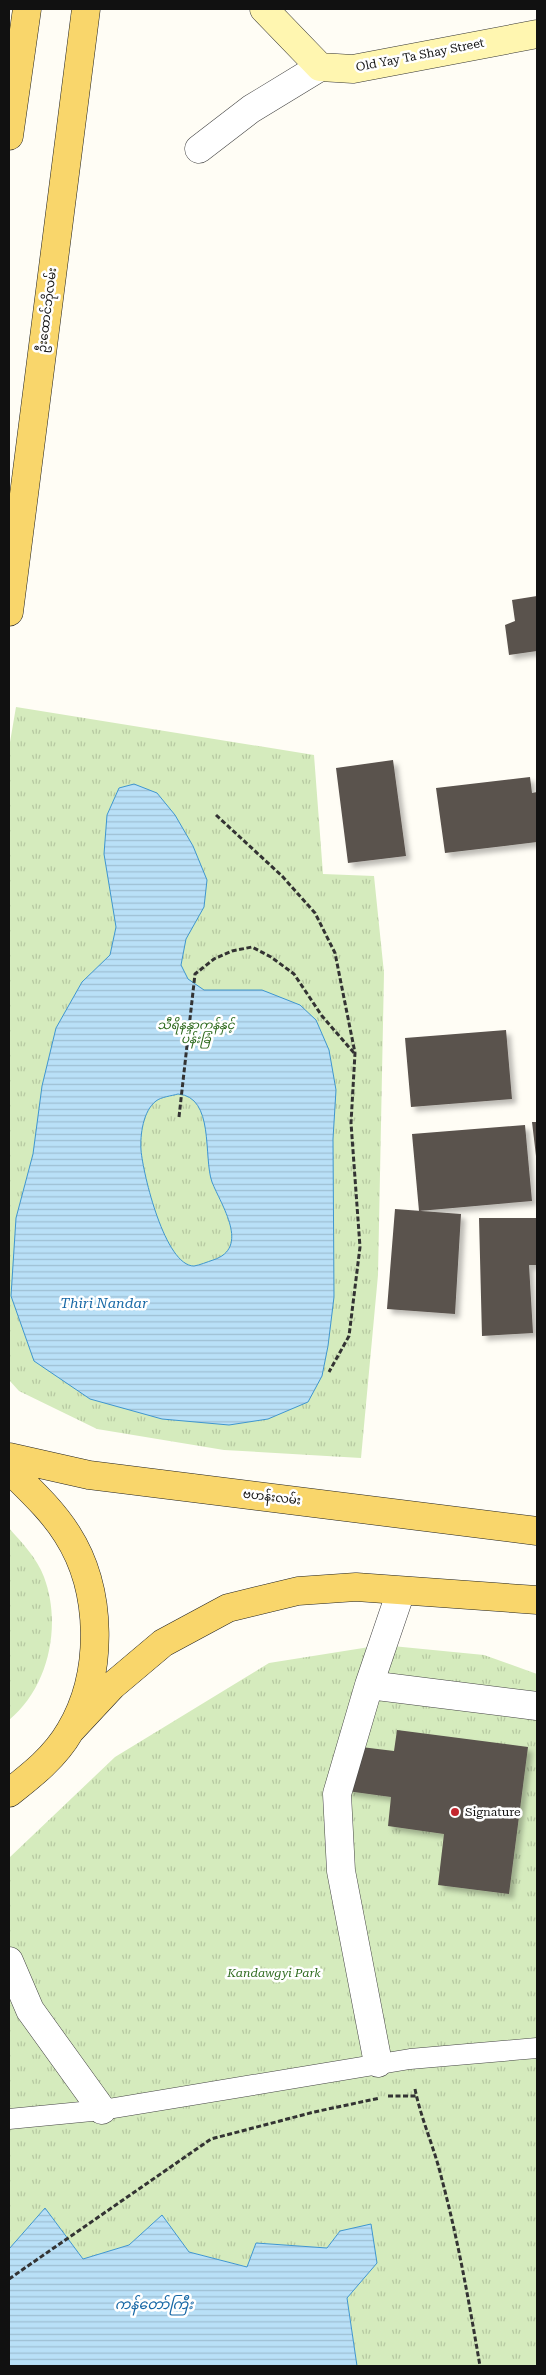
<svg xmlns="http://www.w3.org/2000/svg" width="546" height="2375" font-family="'Roboto Serif','Noto Sans Myanmar',serif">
	<defs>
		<pattern id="grass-tufts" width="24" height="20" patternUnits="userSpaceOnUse" patternTransform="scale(1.25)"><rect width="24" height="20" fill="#d5ebbd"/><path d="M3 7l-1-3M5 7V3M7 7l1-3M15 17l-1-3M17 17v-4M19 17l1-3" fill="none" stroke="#b6c8a1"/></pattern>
		<pattern id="water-rules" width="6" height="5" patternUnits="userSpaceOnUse" patternTransform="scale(1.25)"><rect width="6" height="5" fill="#b9e0f7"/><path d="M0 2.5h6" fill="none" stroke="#9ebfd3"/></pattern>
		<filter id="shadow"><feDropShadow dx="4.5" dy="4.5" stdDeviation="2.5" flood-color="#0004"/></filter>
	</defs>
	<rect width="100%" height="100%" fill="#fffdf5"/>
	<path fill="url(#grass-tufts)" d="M16 707 314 755 323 874 374 876 384 973 378 1275 361 1458 224 1450 97 1429 19 1391 9 1380V748Z
		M9 1528C22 1543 37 1558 44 1577 62 1625 49 1687 9 1720Z
		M382 1645 484 1655 537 1674V2366H357L347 2298 377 2263 340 2231 327 2248 256 2243 248 2267 189 2252 162 2215 129 2245 83 2259 45 2208 9 2249V1858L115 1757 269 1663Z"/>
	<path fill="url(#water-rules)" stroke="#3f96cf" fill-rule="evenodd" d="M134 784 157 793 175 815 193 846 207 880 204 907 186 939 181 965 188 979 204 990H262L300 1005 316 1020 329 1050 336 1090 333 1139 334 1297 328 1346 322 1376 308 1402 268 1419 229 1425 162 1419 90 1399 34 1361 11 1296 16 1218 33 1154 42 1086 56 1028 82 982 110 955 116 927 104 854 107 815 119 788ZM178 1094C215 1097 203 1157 212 1182 221 1205 251 1248 213 1260 207 1262 200 1265 194 1266 165 1266 143 1174 141 1150 140 1135 143 1111 156 1101 161 1097 171 1096 178 1094Z
		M45 2208 83 2259 129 2245 162 2215 189 2252 247 2267 256 2243 327 2248 340 2231 371 2224 377 2263 347 2298 357 2366H9V2249Z"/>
	<path fill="#5a524d" filter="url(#shadow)" d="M537 596V651L509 655 505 625 515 621 512 600Z
		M393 760 406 856 348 863 336 768Z
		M530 777 532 793 537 792V842L445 853 436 788Z
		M506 1030 512 1099 411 1107 405 1038Z
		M532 1122H537V1156H536Z
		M525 1125 532 1201 419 1211 412 1134Z
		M395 1209 461 1214 455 1314 387 1309Z
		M479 1218H537V1265H529L533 1333 482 1336Z
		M397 1730 528 1747 509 1894 438 1885 444 1834 388 1826 391 1797 347 1791 353 1746 394 1751Z"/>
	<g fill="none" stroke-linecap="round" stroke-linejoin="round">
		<g stroke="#444" stroke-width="21">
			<path id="lane" d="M9 2119 102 2110 410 2059 537 2048"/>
		</g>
		<g stroke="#444" stroke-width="29">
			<path id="street" d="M199 149 251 109 320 67
				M369 1685 537 1706
				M9 1961 30 2010 102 2110
				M378 2063 341 1871 337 1794 369 1685 401 1591"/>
		</g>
		<g stroke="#333" stroke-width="29">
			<path id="secondary" d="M264 9 320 67 353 69 537 34"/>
		</g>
		<g stroke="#222" stroke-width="29">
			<path id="primary" d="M9 136 27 9
				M9 612 86 9
				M9 1457 89 1475 537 1531
				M9 1469C29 1489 52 1510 67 1534 103 1590 104 1674 70 1731 55 1757 32 1775 9 1793
				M70 1731 112 1686 163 1643 228 1608 298 1591 356 1587 537 1600"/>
		</g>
		<path stroke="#333" stroke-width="3" stroke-dasharray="5 2.5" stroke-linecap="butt" d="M216 815 282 876 315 913 335 953 355 1053 351 1123 360 1247 349 1336 329 1372
			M179 1117 195 974 214 959 232 951 252 947 271 957 294 974 322 1016 354 1053
			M415 2089C421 2119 434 2147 441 2176 458 2239 469 2302 480 2366
			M388 2096H417
			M9 2279 211 2139 314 2112 380 2098"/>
		<use href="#lane" stroke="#fff" stroke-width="20"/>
		<use href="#street" stroke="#fff" stroke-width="28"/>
		<use href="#secondary" stroke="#fff6b0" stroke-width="28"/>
		<use href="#primary" stroke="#f9d66b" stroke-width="28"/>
	</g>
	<circle fill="#c4262e" stroke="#fff" stroke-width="2" cx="455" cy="1812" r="5"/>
	<g text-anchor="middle" stroke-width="5" stroke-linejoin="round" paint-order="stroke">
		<g font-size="12" fill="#111" stroke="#fff">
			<text transform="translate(420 55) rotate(-11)" y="4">Old Yay Ta Shay Street</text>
			<text transform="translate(47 310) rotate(-83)" y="4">ဦးထောင်ဘိုလမ်း</text>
			<text transform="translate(272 1497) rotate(7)" y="4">ဗဟန်းလမ်း</text>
		</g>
		<g font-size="12" font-style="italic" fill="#2f6b1f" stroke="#fff">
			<text x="196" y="1029">သီရိနန္ဒာကန်နှင့်<tspan x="196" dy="14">ပန်းခြံ</tspan></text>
			<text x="274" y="1977">Kandawgyi Park</text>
		</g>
		<g font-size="12" fill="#111" stroke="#fff" text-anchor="start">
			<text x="465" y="1816">Signature</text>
		</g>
		<g font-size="14" font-style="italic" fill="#1768a6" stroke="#fff">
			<text x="104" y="1308">Thiri Nandar</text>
			<text x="154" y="2309">ကန်တော်ကြီး</text>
		</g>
	</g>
	<rect width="546" height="2375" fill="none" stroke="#111111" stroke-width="20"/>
</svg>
